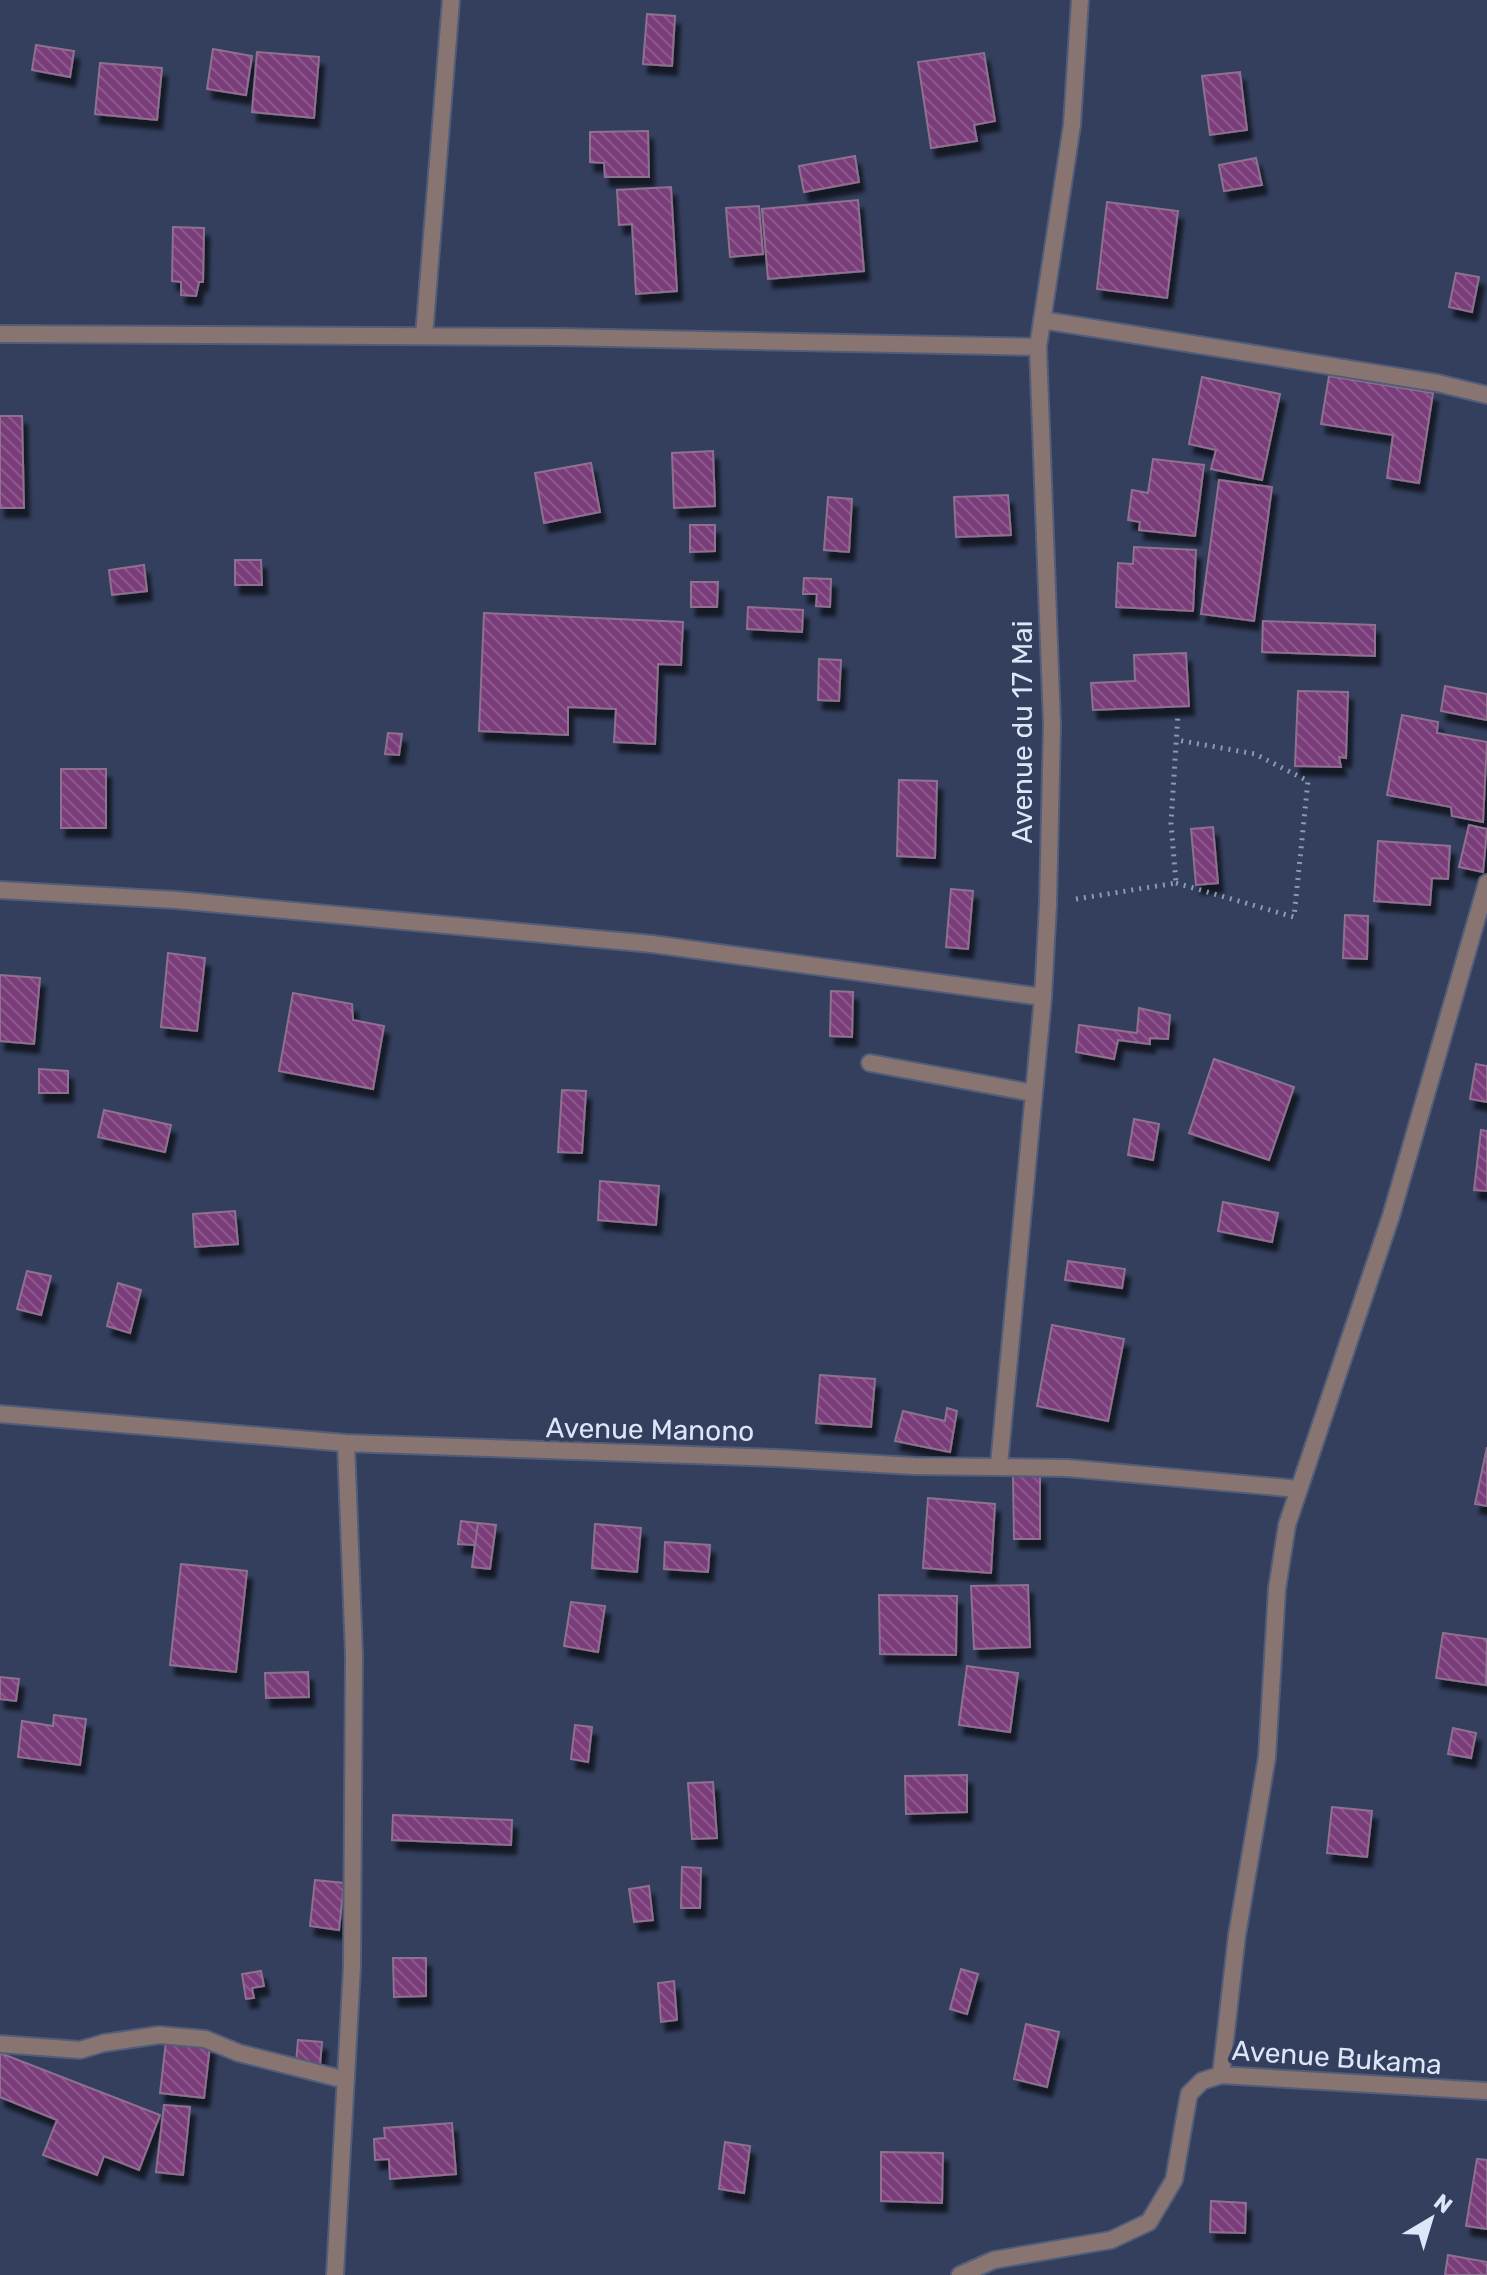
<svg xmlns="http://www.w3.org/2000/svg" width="1487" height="2275" font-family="Rubik,sans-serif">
	<defs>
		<pattern id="building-back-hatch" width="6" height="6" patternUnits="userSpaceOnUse" patternTransform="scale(2)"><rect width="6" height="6" fill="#7a3d7a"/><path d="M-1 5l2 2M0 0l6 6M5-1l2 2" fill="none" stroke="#8c598e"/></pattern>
		<filter id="shadow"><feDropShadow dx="5" dy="9" stdDeviation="2" flood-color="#0009"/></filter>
	</defs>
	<rect width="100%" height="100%" fill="#333f5d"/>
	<path fill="url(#building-back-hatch)" stroke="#8e718e" stroke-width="2" filter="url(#shadow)" d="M647 14 675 16 672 66 643 64Z
		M36 45 74 51 70 77 32 70Z
		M213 49 252 56 246 95 207 89Z
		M257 52 319 57 314 118 252 112Z
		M984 53 995 121 974 125 977 141 931 148 918 62Z
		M100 63 162 68 157 120 95 114Z
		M1240 72 1247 130 1210 135 1202 76Z
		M648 131 649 177H605L604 163 590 162V132Z
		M855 156 859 182 804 192 799 166Z
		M1256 158 1262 185 1224 191 1219 165Z
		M671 187 677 291 636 294 632 224 619 225 617 190Z
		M858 200 864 271 768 279 762 209Z
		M1107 202 1178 211 1167 298 1097 289Z
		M759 206 763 254 730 257 726 208Z
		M173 227 204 228 203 282H199L196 296 181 295V282L172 281Z
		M1456 273 1479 277 1472 312 1449 307Z
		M1329 376 1433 393 1419 483 1387 478 1393 435 1321 424Z
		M1202 377 1280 394 1262 480 1211 469 1216 450 1189 444Z
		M0 416H22L24 508H0Z
		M713 451 715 506 674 508 672 453Z
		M1153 459 1204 465 1195 536 1139 530 1140 522 1128 520 1132 490 1148 493Z
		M591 463 600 512 544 523 535 473Z
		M1219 480 1272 487 1254 621 1201 614Z
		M1008 495 1011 535 956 537 954 497Z
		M828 497 852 499 849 552 824 550Z
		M690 525H715V551L690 552Z
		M1134 547 1196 550 1193 611 1116 607 1118 563 1133 564Z
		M235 560H261L262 585H235Z
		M144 565 147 591 112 595 109 570Z
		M804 578 831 579 830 607 816 606 817 594H803Z
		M691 582H718L717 607H691Z
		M748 607 803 610 802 632 747 629Z
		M484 613 683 622 681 665 658 664 655 744 614 742 616 709 568 707V735L479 731Z
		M1263 621 1375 625V656L1262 652Z
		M1186 653 1189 706 1093 710 1091 683 1135 681 1134 655Z
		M819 659 841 660 839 701 818 700Z
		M1445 686 1487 694V720L1441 711Z
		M1298 691 1348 692 1346 758 1339 757 1341 767 1295 766Z
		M1402 715 1438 722 1437 733 1487 742 1483 822 1452 816 1451 807 1387 795Z
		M388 733 402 734 399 755 385 754Z
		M61 769H106V828H61Z
		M899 780 937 781 935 858 897 856Z
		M1469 825 1487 829 1483 872 1459 867Z
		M1213 827 1218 883 1196 885 1191 829Z
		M1378 841 1450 846 1448 879 1432 878 1430 905 1374 901Z
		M951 889 973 891 968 949 946 947Z
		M1345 915 1368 916 1367 959 1343 958Z
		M168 953 205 958 197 1031 161 1027Z
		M0 975 40 978 34 1044 0 1041Z
		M831 991 853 992 852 1037 830 1036Z
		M293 993 352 1004 353 1020 384 1026 373 1089 279 1071Z
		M1139 1008 1170 1015 1168 1039 1150 1038V1044L1118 1040 1114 1059 1076 1052 1079 1025 1137 1033Z
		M1214 1059 1294 1087 1269 1160 1189 1133Z
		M1476 1064 1487 1066V1102L1470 1099Z
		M39 1069 68 1071V1093H39Z
		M562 1090 586 1091 582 1153 558 1152Z
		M104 1110 171 1125 165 1152 98 1137Z
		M1134 1119 1159 1124 1153 1160 1128 1155Z
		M1481 1130 1487 1131V1191L1474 1190Z
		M600 1181 659 1186 656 1225 598 1220Z
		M1223 1202 1278 1213 1272 1242 1218 1231Z
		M235 1211 238 1244 195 1247 193 1214Z
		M1068 1261 1125 1269 1122 1288 1065 1280Z
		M27 1271 51 1276 41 1315 17 1309Z
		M118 1283 141 1290 130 1333 107 1326Z
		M1052 1325 1124 1339 1108 1421 1037 1406Z
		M820 1375 875 1379 871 1427 816 1423Z
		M947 1408 957 1411 950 1452 895 1441 903 1411 945 1421Z
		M1487 1447V1506L1475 1504Z
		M1013 1475H1040V1539H1014Z
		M928 1498 995 1504 991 1573 923 1568Z
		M461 1521 478 1523 475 1545 458 1544Z
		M478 1523 496 1525 490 1569 472 1567Z
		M595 1524 641 1528 637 1572 592 1568Z
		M665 1542 710 1545 708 1572 664 1569Z
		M181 1564 247 1571 236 1672 170 1665Z
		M1028 1585 1030 1647 974 1649 971 1586Z
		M879 1595 957 1596 956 1655 880 1654Z
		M571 1602 605 1606 598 1652 564 1646Z
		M1443 1633 1487 1639 1486 1685 1436 1678Z
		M967 1666 1018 1673 1010 1732 959 1725Z
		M308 1672 309 1697 266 1698 265 1673Z
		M0 1677 19 1679 16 1701 0 1699Z
		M54 1715 86 1719 80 1765 18 1757 22 1721 53 1726Z
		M575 1725 592 1727 588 1762 571 1759Z
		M1453 1728 1476 1733 1471 1758 1448 1754Z
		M967 1775V1812L906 1814 905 1776Z
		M713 1782 717 1838 692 1839 688 1783Z
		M1332 1807 1372 1811 1367 1857 1327 1853Z
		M393 1815 512 1820 511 1845 392 1840Z
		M682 1867 701 1868 700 1908H681Z
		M315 1880 344 1883 339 1930 310 1926Z
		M649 1886 653 1920 634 1922 629 1889Z
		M393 1958H426V1996L394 1997Z
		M961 1969 978 1974 967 2014 950 2009Z
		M261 1971 264 1986 252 1988 254 1998 246 1999 242 1974Z
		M674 1981 677 2020 661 2022 658 1983Z
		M1026 2024 1059 2032 1047 2087 1014 2079Z
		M298 2040 322 2042 320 2065 296 2063Z
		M166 2041 210 2046 204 2098 160 2093Z
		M0 2053 160 2115 139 2170 104 2156 97 2175 43 2155 57 2120 0 2097Z
		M164 2105 190 2107 183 2175 156 2172Z
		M452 2123 456 2174 390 2179 389 2159 375 2160 374 2139 385 2138 384 2128Z
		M725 2142 750 2146 744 2193 719 2189Z
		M881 2152 943 2153 942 2203 881 2201Z
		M1477 2159 1487 2160V2229L1466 2226Z
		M1211 2201 1246 2203 1245 2233 1210 2232Z
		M1448 2255 1487 2262V2275H1445Z"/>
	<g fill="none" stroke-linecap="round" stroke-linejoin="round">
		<g stroke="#525d79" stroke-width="20">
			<path id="street" d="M1042 320 1437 383 1487 395
				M0 334 559 337 1038 347
				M424 336 451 0
				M0 890 176 900 652 944 1043 997
				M870 1063 1033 1093
				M0 1414 346 1443 777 1458 913 1466 1067 1468 1299 1489
				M999 1465 1043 997 1048 904 1052 725 1038 347 1072 125 1080 0
				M0 2044 80 2050 104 2043 159 2035 205 2039 239 2053 346 2080
				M1221 2075 1237 1935 1267 1757 1277 1589 1287 1525 1391 1216 1487 883
				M335 2275 352 1967 354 1655 346 1443
				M960 2275 994 2260 1111 2240 1149 2222 1174 2180 1189 2094 1202 2081 1221 2075 1487 2091"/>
		</g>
		<path stroke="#8e99b1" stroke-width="5" stroke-dasharray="2 6" stroke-linecap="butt" d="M1176 883 1294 917 1308 781 1255 754 1177 740
			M1076 899 1176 883 1171 823 1178 713"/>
		<use href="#street" stroke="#887471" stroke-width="16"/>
	</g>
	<g text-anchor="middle" stroke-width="8" stroke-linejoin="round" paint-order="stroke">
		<g font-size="28" fill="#dde6f9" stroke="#333f5d">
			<text transform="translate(1022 732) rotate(-90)" y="10">Avenue du 17 Mai</text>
			<text transform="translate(650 1429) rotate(1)" y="10">Avenue Manono</text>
			<text transform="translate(1337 2057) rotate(4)" y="10">Avenue Bukama</text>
		</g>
	</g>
	<g transform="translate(1431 2219) rotate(38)" stroke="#333f5d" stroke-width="6" paint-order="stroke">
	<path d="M0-6L14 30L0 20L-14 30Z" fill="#dde6f9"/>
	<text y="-12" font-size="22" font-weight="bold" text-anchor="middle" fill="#dde6f9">N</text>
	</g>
</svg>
